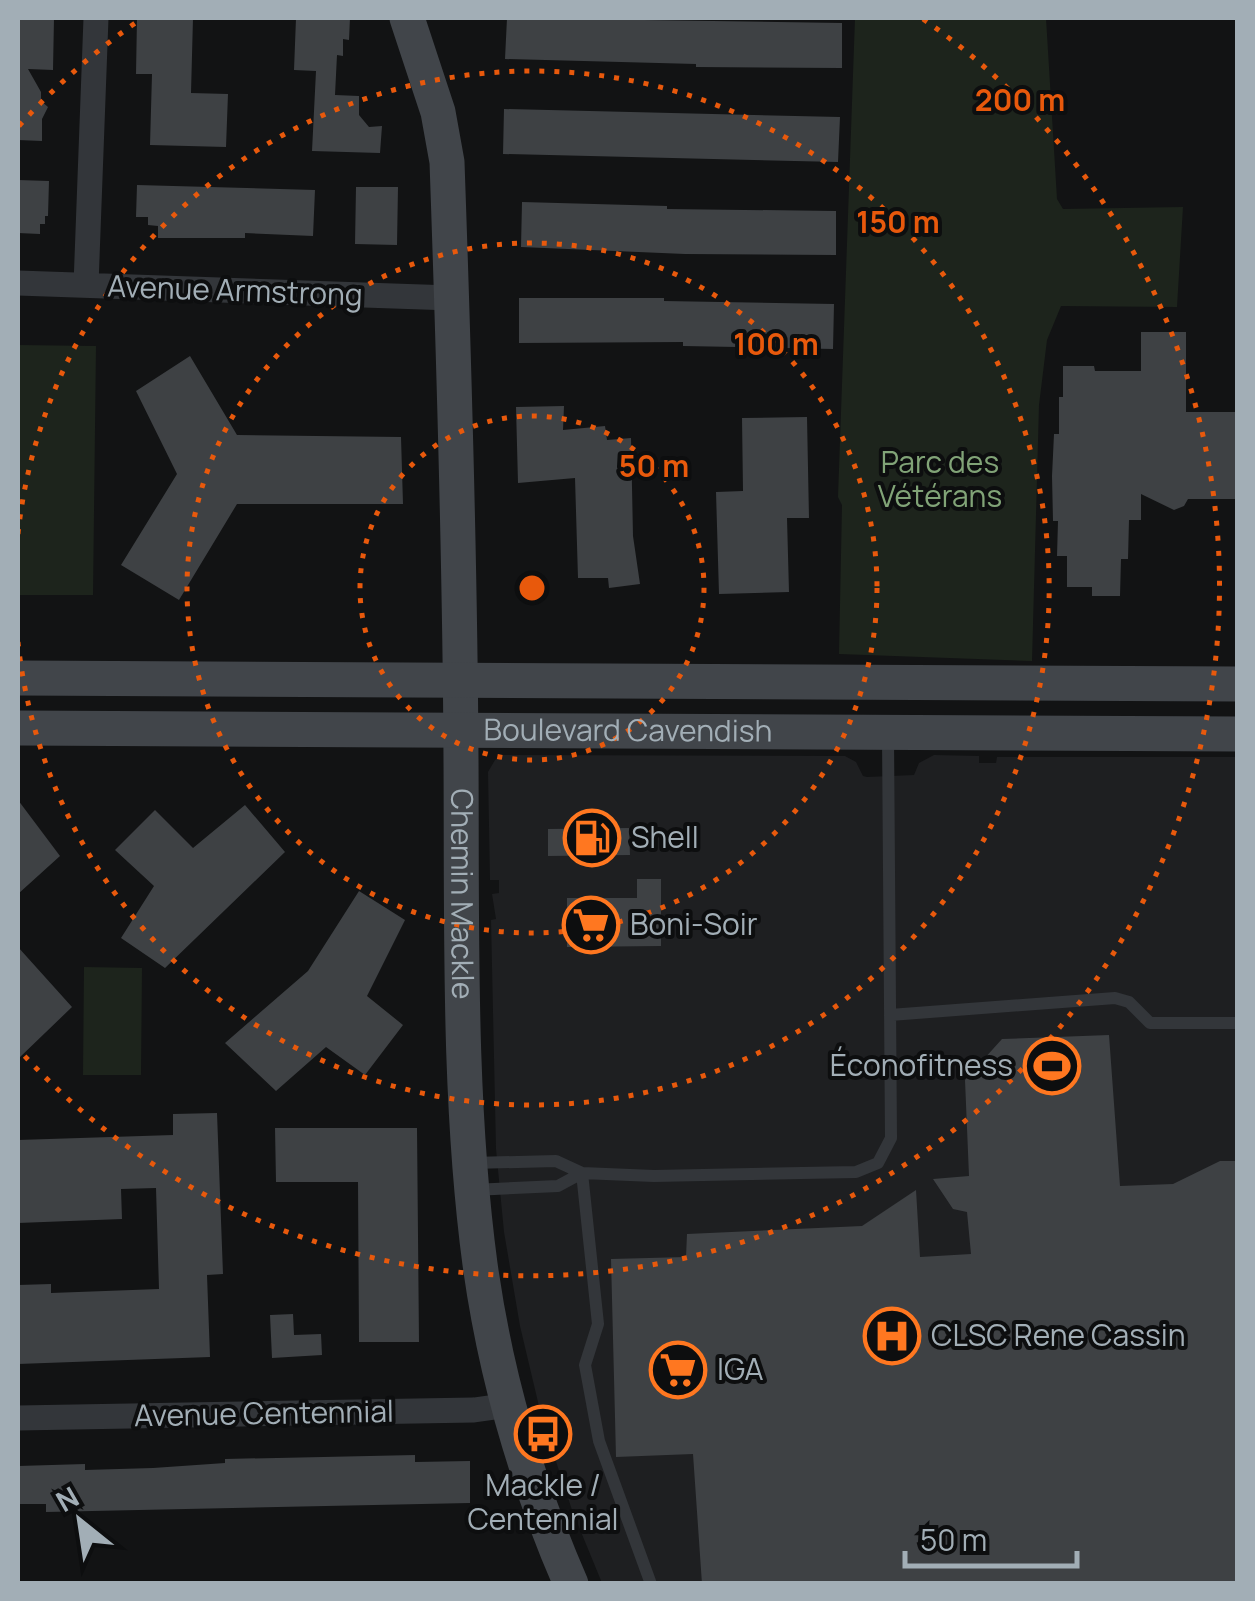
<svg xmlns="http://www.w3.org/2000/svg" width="1255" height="1601" font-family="Manrope,sans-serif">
	<rect width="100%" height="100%" fill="#121314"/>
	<path fill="#1e1f21" d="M503 755 845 756 856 762 863 776 867 777 914 775 919 763 934 755 979 756V763H996L997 757H1237V1583H602L572 1510 542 1419 520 1326 504 1232 496 1149 491 920 496 919 492 894 499 893V880H490L488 772 495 760Z"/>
	<path fill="#1d241c" d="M855 18H1046L1057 199 1063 209 1183 207 1177 307 1061 306 1047 340 1039 405 1032 661 839 654 842 505 838 497Z
		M18 345 96 346 93 595H18Z
		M84 967 142 968 141 1075H83Z"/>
	<path fill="#3e4144" d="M18 18H54L53 70 28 69 41 92V101L48 107 42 119V141L18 140Z
		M137 18H193L191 93 228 94 226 147 150 145 152 74H136Z
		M296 18H350L349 40 343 39V56L337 55 335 95 359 96V115L369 127 382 126 380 153 312 151 316 71 294 70Z
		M507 18 842 23V68L696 67V64L505 59Z
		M504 109 840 117 838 162 503 154Z
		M18 180 49 181 48 216H45V224H40V234L18 233Z
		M137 185 315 190 313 236 245 233V238H158V226L148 225V217H136Z
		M356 187H398L397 245 355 244Z
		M522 202 667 206V209L836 211V255L685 254 521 247Z
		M519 298H664V301L834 304 833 349 683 346V342L519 343Z
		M1141 332H1186V412H1238V499H1188L1184 506 1174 510 1141 494V520H1129L1128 559H1121L1120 596H1092V587H1067V556H1057L1058 521H1053L1052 476 1054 434H1059V397H1063V366H1094L1095 371H1141Z
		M190 356 237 435 401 437 403 504H237L179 600 121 565 177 474 136 391Z
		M564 406 563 430 605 426 607 440 631 438 633 536 640 584 609 588 608 578H578L575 478 518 483 516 407Z
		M807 417 809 518H787L789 592 719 594 716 492 743 491 742 418Z
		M18 800 60 856 18 894Z
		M245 805 285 852 165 968 121 938 154 886 115 850 155 810 193 848Z
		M629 828 630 855 548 856V829Z
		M637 879H661V946L567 947V898H637Z
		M359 891 405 920 367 996 403 1025 365 1075 326 1047 276 1091 225 1043 308 971Z
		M18 947 72 1007 18 1059Z
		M1109 1035 1120 1186 1173 1184 1220 1161H1238L1237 1584H702L693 1454 616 1457 611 1259 686 1257 687 1234 862 1226 916 1190 920 1257 971 1254 967 1212 953 1209 933 1179 969 1176 965 1080 1002 1039Z
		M217 1113 223 1274 207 1275 210 1357 18 1364V1285L51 1284V1293L159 1289 156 1188 121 1189 122 1219 18 1223V1140L173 1135V1114Z
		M275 1128H417L419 1342H359L358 1182H276Z
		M293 1314 294 1335 321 1334 322 1355 272 1358 270 1315Z
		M415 1455V1462L470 1461V1503L46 1512V1504H18V1466L85 1464V1470L153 1468 225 1463V1459Z"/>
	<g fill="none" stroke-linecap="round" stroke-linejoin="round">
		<path stroke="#33363a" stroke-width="12" d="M890 1015 1115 998 1129 1002 1150 1023H1238
			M472 1163 556 1161 582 1173 654 1176 856 1172 878 1163 891 1138 888 736
			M582 1173 598 1324 585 1365 599 1441 651 1584
			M473 1190 558 1186 582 1173"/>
		<path stroke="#33363a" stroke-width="25" d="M18 283 452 298
			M86 285 96 18
			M18 1418 474 1410 509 1405"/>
		<g stroke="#41454a" stroke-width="35">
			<path id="s1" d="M407 18 438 112 447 162C454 360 460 560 461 759 462 924 458 1100 480 1264 495 1373 527 1483 571 1584"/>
			<path d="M18 678 1238 684"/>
			<path id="s2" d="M18 728 1238 734"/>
		</g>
	</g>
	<g fill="none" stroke="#e8590c" stroke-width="5" stroke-dasharray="5 10">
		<circle cx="532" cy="588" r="172"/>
		<circle cx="532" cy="588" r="345"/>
		<path d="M18 534A517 517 0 1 1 18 642"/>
		<path d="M19 126A690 690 0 0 1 141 19M923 19A690 690 0 1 1 19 1050"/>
	</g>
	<defs>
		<g id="fuel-ring" transform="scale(2.875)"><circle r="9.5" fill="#0d0e0f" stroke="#ff7720" stroke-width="1.5"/><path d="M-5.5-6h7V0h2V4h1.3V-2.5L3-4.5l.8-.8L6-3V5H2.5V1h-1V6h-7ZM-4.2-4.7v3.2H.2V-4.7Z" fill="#ff7720"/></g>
		<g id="supermarket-ring" transform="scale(2.875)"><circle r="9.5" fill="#0d0e0f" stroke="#ff7720" stroke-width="1.5"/><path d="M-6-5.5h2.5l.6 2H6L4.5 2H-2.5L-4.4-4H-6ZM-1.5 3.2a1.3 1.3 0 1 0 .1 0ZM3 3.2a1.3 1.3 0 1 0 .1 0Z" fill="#ff7720"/></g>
		<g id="stadium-ring" transform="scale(2.875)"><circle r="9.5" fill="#0d0e0f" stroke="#ff7720" stroke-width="1.5"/><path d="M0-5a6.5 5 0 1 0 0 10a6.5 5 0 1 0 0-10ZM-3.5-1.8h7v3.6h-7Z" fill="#ff7720"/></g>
		<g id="hospital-ring" transform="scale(2.875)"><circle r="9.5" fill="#0d0e0f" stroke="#ff7720" stroke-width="1.5"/><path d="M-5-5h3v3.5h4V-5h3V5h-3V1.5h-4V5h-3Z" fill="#ff7720"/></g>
		<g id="bus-ring" transform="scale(2.875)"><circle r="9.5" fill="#0d0e0f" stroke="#ff7720" stroke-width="1.5"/><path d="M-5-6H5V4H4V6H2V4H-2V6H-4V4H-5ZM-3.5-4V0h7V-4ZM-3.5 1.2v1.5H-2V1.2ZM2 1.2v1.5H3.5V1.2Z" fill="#ff7720"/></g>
	</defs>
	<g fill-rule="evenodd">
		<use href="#fuel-ring" x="592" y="838"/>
		<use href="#supermarket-ring" x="591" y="925"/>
		<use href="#stadium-ring" x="1052" y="1066"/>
		<use href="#hospital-ring" x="892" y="1336"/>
		<use href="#supermarket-ring" x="678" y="1370"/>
		<use href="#bus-ring" x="543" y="1434"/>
	</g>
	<g text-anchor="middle" stroke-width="8" stroke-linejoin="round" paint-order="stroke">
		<g font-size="30" fill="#a2aeb6" stroke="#0d0e0f">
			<text transform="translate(235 291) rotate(2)" y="10">Avenue Armstrong</text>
			<text dy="10" stroke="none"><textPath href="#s2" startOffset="610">Boulevard Cavendish</textPath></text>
			<text dy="10" stroke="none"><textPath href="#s1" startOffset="882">Chemin Mackle</textPath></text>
			<text transform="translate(264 1414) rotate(-1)" y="10">Avenue Centennial</text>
		</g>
		<g font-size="30" fill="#81a377" stroke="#0d0e0f">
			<text x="940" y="473">Parc des<tspan x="940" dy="34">Vétérans</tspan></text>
		</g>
		<g font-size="30" fill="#a2aeb6" stroke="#0d0e0f" text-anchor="start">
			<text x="631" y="848">Shell</text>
			<text x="630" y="935">Boni-Soir</text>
			<text x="1013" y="1076" text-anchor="end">Éconofitness</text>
			<text x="931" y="1346">CLSC Rene Cassin</text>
			<text x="717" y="1380">IGA</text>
			<text x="543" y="1496" text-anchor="middle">Mackle /<tspan x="543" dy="34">Centennial</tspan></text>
		</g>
	</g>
	<circle cx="532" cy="588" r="15" fill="#e8590c" stroke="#0d0e0f" stroke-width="5"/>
	<g font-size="30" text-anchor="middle" font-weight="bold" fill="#e8590c" stroke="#0d0e0f" stroke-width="8" stroke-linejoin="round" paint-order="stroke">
		<text x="1020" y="111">200 m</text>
		<text x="898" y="233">150 m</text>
		<text x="776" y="355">100 m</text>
		<text x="654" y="477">50 m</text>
	</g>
	<rect width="1255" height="1601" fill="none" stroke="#a2aeb6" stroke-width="40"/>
	<g transform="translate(80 1521) rotate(330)" stroke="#0d0e0f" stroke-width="8" paint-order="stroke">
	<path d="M0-8L18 38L0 25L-18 38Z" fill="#a2aeb6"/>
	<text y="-15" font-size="28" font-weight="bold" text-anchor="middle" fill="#a2aeb6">N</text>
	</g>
	<path d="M905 1551v15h172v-15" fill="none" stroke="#a2aeb6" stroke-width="5"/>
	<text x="920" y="1551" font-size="30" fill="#a2aeb6" stroke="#0d0e0f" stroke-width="8" paint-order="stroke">50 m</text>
</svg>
